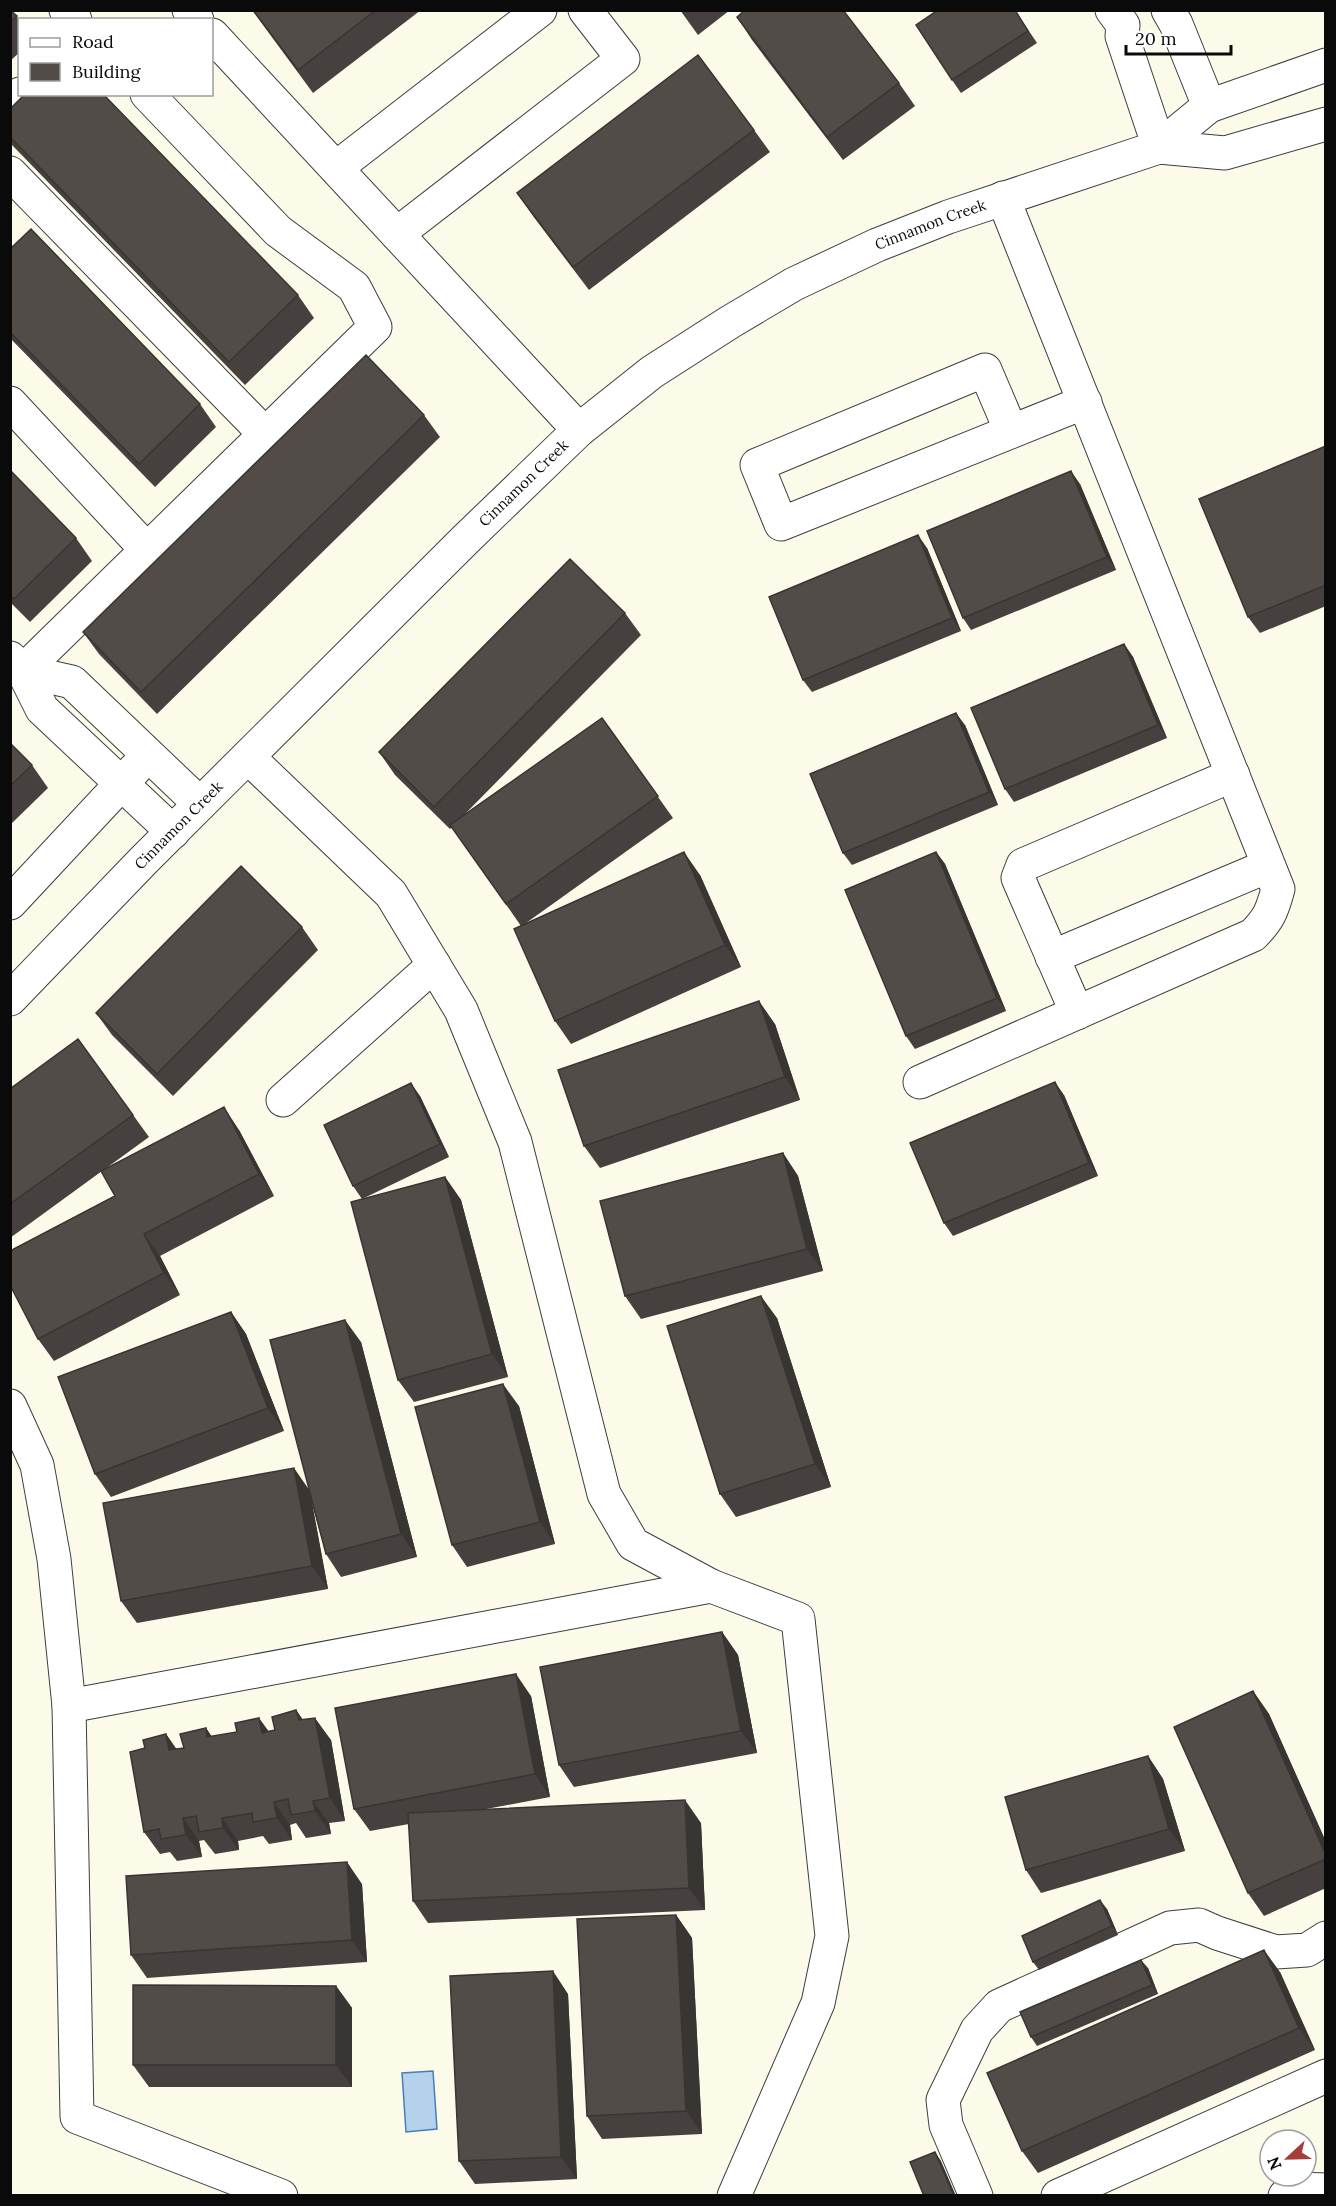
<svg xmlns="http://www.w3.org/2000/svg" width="1336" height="2206" font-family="Lora,serif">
	<rect width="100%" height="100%" fill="#fcfbea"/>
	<path fill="#b5d2ed" stroke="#467eba" stroke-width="1.5" d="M433 2071 437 2129 406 2132 402 2073Z"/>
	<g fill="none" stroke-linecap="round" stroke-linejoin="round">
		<g stroke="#3d3d3d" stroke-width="35">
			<g id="minor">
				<path d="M66 10 75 20"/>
				<path d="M189 10 197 20"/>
				<path d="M1112 10 1123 25 1122 36 1159 147"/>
				<path d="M1168 10 1176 24 1209 106"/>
				<path d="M212 35 579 430"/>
				<path d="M10 104 20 94"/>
				<path d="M1159 147 1225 153 1326 124"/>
				<path d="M336 168 540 10"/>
				<path d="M10 173 265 434"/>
				<path d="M397 234 623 59 585 10"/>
				<path d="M10 403 147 550"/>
				<path d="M1011 431 985 370 757 465 781 524 1085 402"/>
				<path d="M10 658 23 671 42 709 173 832"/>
				<path d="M23 671 375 327 354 287 278 231 147 94"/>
				<path d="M23 671 72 682 200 804"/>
				<path d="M248 757 391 894 461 1010 515 1142 604 1494 633 1544 711 1586 798 1619 832 1936 818 2003 734 2196"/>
				<path d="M10 903 135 769"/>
				<path d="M1052 957 1268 866"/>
				<path id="s1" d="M10 999 144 860 466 539 579 430 652 372 730 322 794 284 877 245 948 217 1159 147 1209 106 1326 65"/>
				<path d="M1077 1013 1018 878 1023 865 1233 775"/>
				<path d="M920 1082 1253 935C1269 919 1272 911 1278 889L1003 198"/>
				<path d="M283 1100 434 965"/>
				<path d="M10 1406 37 1465 54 1559 69 1706 77 2117 281 2196"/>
				<path d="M69 1706 711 1586"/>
				<path d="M976 2196 946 2125 943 2100 977 2030 999 2006 1170 1928 1199 1925 1217 1933 1276 1952 1307 1950 1326 1938"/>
				<path d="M1058 2196 1326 2076"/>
				<path d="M1285 2196 1299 2189 1326 2190"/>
			</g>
		</g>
		<use href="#minor" stroke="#fff" stroke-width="33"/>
	</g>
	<path fill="#46413e" d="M10 10 20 20V52L10 61Z
		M252 10H421L313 93Z
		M680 10H730L698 35Z
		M1015 10 1037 43 961 93 952 80Z
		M737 17 899 83 915 106 843 160 752 40Z
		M10 109 298 295 314 318 245 385 12 145 10 142Z
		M754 130 770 152 589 290 533 216 517 193Z
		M10 249 200 404 216 427 155 487 10 338Z
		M424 415 440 437 157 714 99 654 83 632Z
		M1326 446V606L1260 633 1248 617Z
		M10 470 76 538 92 561 30 622 10 602Z
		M1080 484 1116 570 971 630 963 618Z
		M927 548 961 631 812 692 803 680Z
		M625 613 641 635 463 816 602 718 673 818 526 923 700 875 741 967 571 1044 555 1021 521 926 452 827 450 829 395 775 379 752Z
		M1124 644 1133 657 1167 738 1014 802 1005 789Z
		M965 725 998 805 852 865 843 853Z
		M10 743 32 765 48 788 10 825Z
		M936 852 945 864 1006 1011 915 1049 906 1036Z
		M302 927 318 950 173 1096 112 1035 96 1013Z
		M775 1024 800 1100 600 1168 584 1146Z
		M78 1039 149 1137 105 1169 239 1130 274 1196 160 1256 180 1295 54 1361 38 1339 115 1196 102 1171 10 1238V1089Z
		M1064 1095 1098 1176 953 1236 944 1223Z
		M420 1096 449 1157 362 1199 353 1186Z
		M783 1153 798 1176 823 1271 641 1319 625 1296Z
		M445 1177 461 1200 508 1377 414 1402 398 1380Z
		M231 1312 246 1334 284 1431 111 1497 95 1474Z
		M777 1318 831 1487 736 1517 720 1494Z
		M361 1342 417 1557 341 1577 326 1554 311 1500 328 1589 137 1623 121 1601 309 1489Z
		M519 1406 555 1544 467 1567 452 1545Z
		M722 1632 738 1655 757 1753 574 1787 559 1765Z
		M1253 1691 1269 1714 1326 1842V1888L1264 1916 1248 1893Z
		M531 1696 550 1797 481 1810 701 1823 705 1910 428 1923 413 1901 409 1824 370 1831 354 1809Z
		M296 1710 303 1720 331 1740 345 1821 329 1823 331 1834 306 1838 296 1823 290 1825 292 1840 269 1844 263 1836 238 1841 239 1850 215 1854 204 1840 199 1841 202 1857 177 1861 170 1852 160 1854 144 1832 145 1748 166 1734 176 1749 184 1748 206 1728 212 1737 237 1732 269 1731 275 1730Z
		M1148 1756 1163 1779 1185 1851 1041 1893 1026 1870Z
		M362 1884 367 1962 147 1978 131 1955Z
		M1107 1909 1118 1935 1039 1970 1033 1962Z
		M676 1915 692 1938 702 2134 602 2139 587 2116Z
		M1148 1968 1158 1994 1037 2046 1031 2037Z
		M1280 1972 1315 2050 1038 2173 1022 2151Z
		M336 1986 352 2008V2087H149L133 2065Z
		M568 1994 577 2179 475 2184 459 2161Z"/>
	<path fill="#393532" d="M1071 471 1080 484 1116 570 1107 557Z
		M918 535 927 548 961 631 952 618Z
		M1124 644 1133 657 1167 738 1158 725Z
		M956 713 965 725 998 805 989 792Z
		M684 852 700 875 741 967 725 945Z
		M936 852 945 864 1006 1011 997 998Z
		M759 1001 775 1024 800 1100 785 1077Z
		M1055 1082 1064 1095 1098 1176 1089 1163Z
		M411 1083 420 1096 449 1157 440 1144Z
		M224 1107 239 1130 274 1196 259 1174Z
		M783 1153 798 1176 823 1271 807 1249Z
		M445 1177 461 1200 508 1377 492 1354Z
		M144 1234 160 1256 180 1295 164 1273Z
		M761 1296 777 1318 831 1487 815 1464Z
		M231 1312 246 1334 284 1431 268 1408Z
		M345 1320 361 1342 417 1557 401 1534Z
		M503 1384 519 1406 555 1544 540 1522Z
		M294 1468 310 1491 328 1589 312 1566Z
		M722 1632 738 1655 757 1753 741 1731Z
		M516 1674 531 1696 550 1797 535 1774Z
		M1253 1691 1269 1714 1326 1842V1855Z
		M296 1710 312 1733 299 1720Z
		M259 1718 275 1740 262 1733Z
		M315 1718 331 1740 345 1821 330 1798Z
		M206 1728 221 1751 207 1737Z
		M166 1734 182 1757 169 1750Z
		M1148 1756 1163 1779 1185 1851 1169 1829Z
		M685 1800 701 1823 705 1910 689 1888Z
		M313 1801 329 1823 331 1834 315 1811Z
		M274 1802 290 1825 292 1840 277 1818Z
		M183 1818 199 1841 202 1857 186 1835Z
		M222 1818 238 1841 239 1850 223 1828Z
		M347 1862 362 1884 367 1962 352 1940Z
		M1100 1900 1107 1909 1118 1935 1112 1926Z
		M676 1915 692 1938 702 2134 686 2111Z
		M1264 1950 1280 1972 1315 2050 1299 2028Z
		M1141 1960 1148 1968 1158 1994 1152 1985Z
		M553 1971 568 1994 577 2179 561 2157Z
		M336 1986 352 2008V2087L336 2065Z
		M935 2152 941 2161 956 2196H954Z"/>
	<path fill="#514c48" stroke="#393532" stroke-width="1.5" d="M10 10 17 16 10 22Z
		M253 10H376L298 70Z
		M745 10H843L899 83 827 137 737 17Z
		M938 10H1015L1028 31 952 80 916 25Z
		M698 55 754 130 573 267 517 193Z
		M25 94H103L298 295 229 362 10 137V109Z
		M31 229 200 404 139 464 10 332V249Z
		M366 355 424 415 141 692 83 632Z
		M1326 446V585L1248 617 1199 499Z
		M10 470 76 538 14 599 10 596Z
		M1071 471 1107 557 963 618 927 531Z
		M918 535 952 618 803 680 769 597Z
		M570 559 625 613 434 807 379 752Z
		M1124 644 1158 725 1005 789 971 708Z
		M956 713 989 792 843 853 810 774Z
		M602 718 658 796 506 904 450 825Z
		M10 743 32 765 10 786Z
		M684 852 725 945 555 1021 514 929Z
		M936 852 997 998 906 1036 845 890Z
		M241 866 302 927 157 1074 96 1013Z
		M759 1001 785 1077 584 1146 558 1070Z
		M78 1039 133 1115 10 1204V1089Z
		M1055 1082 1089 1163 944 1223 910 1143Z
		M411 1083 440 1144 353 1186 324 1125Z
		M224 1107 259 1174 144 1234 164 1273 38 1339 10 1285V1251L115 1196 101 1171Z
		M783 1153 807 1249 625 1296 600 1201Z
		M445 1177 492 1354 398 1380 351 1202Z
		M761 1296 815 1464 720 1494 667 1326Z
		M231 1312 268 1408 95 1474 58 1377Z
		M345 1320 401 1534 326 1554 270 1340Z
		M503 1384 540 1522 452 1545 415 1407Z
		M294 1468 312 1566 121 1601 103 1503Z
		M722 1632 741 1731 559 1765 540 1667Z
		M516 1674 535 1774 354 1809 335 1708Z
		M1253 1691 1326 1855V1859L1248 1893 1174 1727Z
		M296 1710 299 1720 315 1718 330 1798 313 1801 315 1811 291 1815 288 1799 274 1802 277 1818 253 1822 252 1813 222 1818 223 1828 199 1832 196 1816 183 1818 186 1835 161 1839 159 1829 144 1832 130 1752 145 1748 143 1740 166 1734 169 1750 184 1748 180 1734 206 1728 207 1737 237 1732 235 1723 259 1718 262 1733 275 1730 272 1717Z
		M1148 1756 1169 1829 1026 1870 1005 1797Z
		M685 1800 689 1888 413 1901 408 1813Z
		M347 1862 352 1940 131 1955 126 1876Z
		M1100 1900 1112 1926 1033 1962 1022 1936Z
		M676 1915 686 2111 587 2116 577 1919Z
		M1264 1950 1299 2028 1022 2151 987 2073Z
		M1141 1960 1152 1985 1031 2037 1020 2012Z
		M553 1971 561 2157 459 2161 450 1976Z
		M133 1985 336 1986V2065H133Z
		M935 2152 954 2196H924L910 2162Z"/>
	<g text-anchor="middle" stroke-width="6" stroke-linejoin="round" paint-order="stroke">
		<g font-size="15" fill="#0a0a0a" stroke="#fff">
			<text dy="5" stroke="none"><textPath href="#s1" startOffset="1214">Cinnamon Creek</textPath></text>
			<text dy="5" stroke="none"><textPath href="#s1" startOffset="728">Cinnamon Creek</textPath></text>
			<text dy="5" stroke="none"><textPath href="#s1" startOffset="242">Cinnamon Creek</textPath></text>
		</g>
	</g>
	<rect width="1336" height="2206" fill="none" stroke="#0a0a0a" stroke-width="24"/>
	<rect x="18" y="18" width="195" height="78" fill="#ffffff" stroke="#9d9d9d" stroke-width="1.5"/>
	<rect x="30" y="38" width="30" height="9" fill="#ffffff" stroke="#9d9d9d" stroke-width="1.5"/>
	<text x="72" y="48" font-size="18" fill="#0a0a0a">Road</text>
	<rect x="30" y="63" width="30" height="18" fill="#514c48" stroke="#9d9d9d" stroke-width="1.5"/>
	<text x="72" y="78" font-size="18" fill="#0a0a0a">Building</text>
	<g transform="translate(1288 2158) rotate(248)"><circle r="28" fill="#ffffff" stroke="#9d9d9d" stroke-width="1.5"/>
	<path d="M0-4.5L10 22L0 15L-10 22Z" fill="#a63d36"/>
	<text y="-9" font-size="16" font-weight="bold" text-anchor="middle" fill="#0a0a0a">N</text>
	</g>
	<path d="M1126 45v9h105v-9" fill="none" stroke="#0a0a0a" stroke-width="3"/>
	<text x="1135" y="45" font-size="18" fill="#0a0a0a" stroke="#ffffff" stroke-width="4.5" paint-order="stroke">20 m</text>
</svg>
